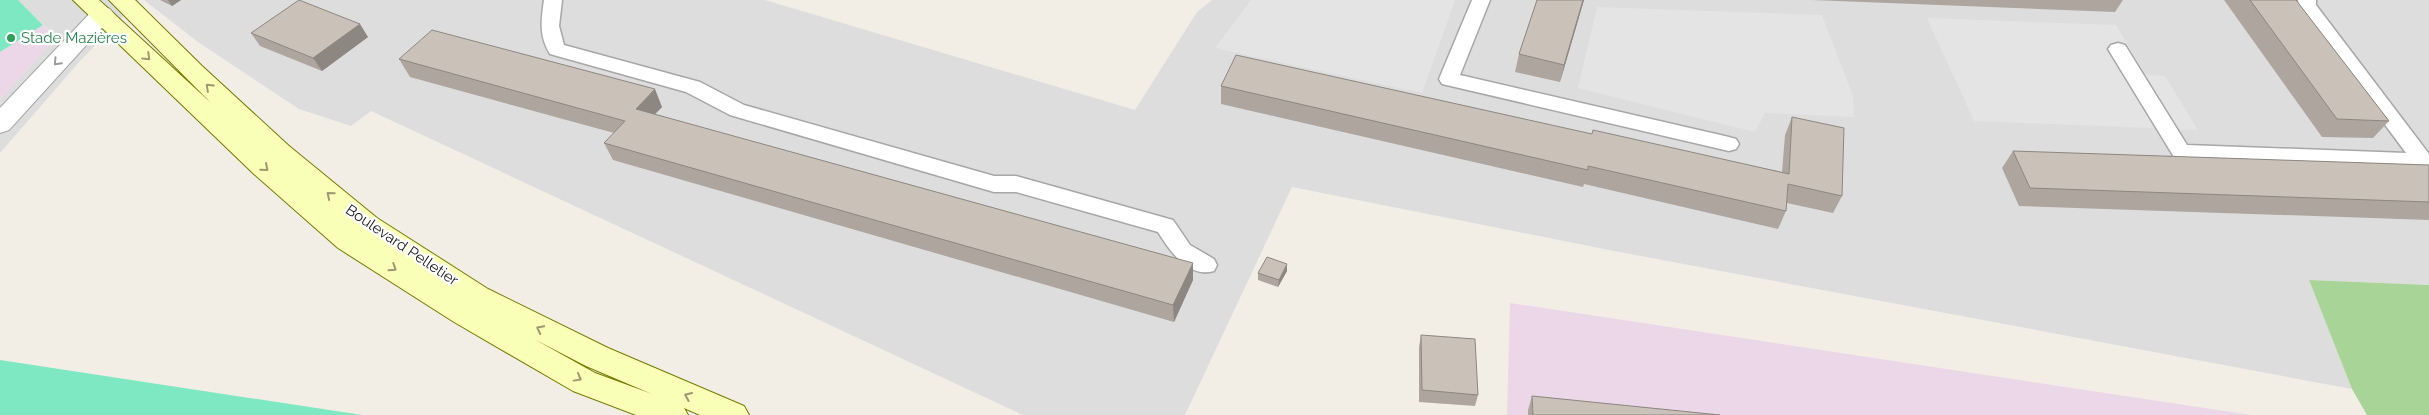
<svg xmlns="http://www.w3.org/2000/svg" width="2429" height="415" font-family="Raleway,sans-serif">
	<rect width="100%" height="100%" fill="#f2eee6"/>
	<path fill="#dedddd" d="M18 0H139L80 61 0 153V100L56 37Z
		M144 0H765L1135 110 1197 12 1212 0H2429V285L2309 280 2352 389 1614 251 1292 187 1185 415H1023L371 111 351 126 299 109 198 42Z"/>
	<path fill="#ebd7e7" d="M43 25 56 37 0 100V52Z
		M1510 303 2251 415H1507Z"/>
	<path fill="#a8d597" d="M2309 280 2429 285V415H2367L2352 389Z"/>
	<path fill="#7de8c1" d="M0 0H18L43 25 0 52Z
		M0 360 362 415H0Z"/>
	<path fill="#e4e4e4" d="M1251 0H1455L1422 93 1215 48Z
		M1597 7 1822 15 1853 96 1854 117 1765 113 1755 132 1578 88Z
		M1927 18 2116 25 2146 75 2165 76 2198 130 1974 121Z"/>
	<g fill="none" stroke-linecap="round" stroke-linejoin="round">
		<g stroke="#a7a7a7" stroke-width="3">
			<path id="service" d="M544 0H562L559 26 564 45 700 82 744 105 994 176H1016L1173 220 1190 245 1214 259 1217 265 1214 271C1189 279 1169 250 1158 232L1016 192H994L730 115 686 92 550 54C539 36 541 21 544 0Z
				M1472 0H1490L1460 75 1729 137 1736 139 1739 144 1736 149 1729 151 1442 84 1439 79Z
				M2298 0H2316V5L2429 154V168L2181 159 2174 157 2108 49 2111 45 2118 43 2125 45 2187 145 2406 153 2300 10Z"/>
		</g>
		<g stroke="#a7a7a7" stroke-width="2">
			<path id="minor" d="M102 6 110 9 114 14 110 19 9 130 0 133V108L94 9Z"/>
		</g>
		<g stroke="#6e7f00" stroke-width="2">
			<path id="secondary" d="M73 0H99L211 103 109 0H135L202 66 289 146 377 218 488 289 608 348 744 406 749 415H700L684 408 688 415H636L573 391 454 322 338 248 254 174ZM534 339 586 366 652 394 595 373Z"/>
		</g>
		<use href="#service" fill="#fff" fill-rule="evenodd"/>
		<use href="#minor" fill="#fff" fill-rule="evenodd"/>
		<use href="#secondary" fill="#faffb7" fill-rule="evenodd"/>
	</g>
	<path fill="#aea69e" d="M160 0H181L172 6Z
		M1537 0H1584L1560 82 1515 72 1519 54Z
		M1812 0H2123L2115 12Z
		M2224 0H2296L2389 121 2373 138 2322 137Z
		M251 33 368 37 322 71 260 46Z
		M399 59 662 107 655 114 1193 280 1174 322 613 160 604 143 614 133 410 77Z
		M1221 86 1592 134 1782 172 1785 135 1792 117 1842 196 1833 213 1787 203 1786 211 1778 229 1584 184 1583 187 1221 104Z
		M2013 151 2429 165V220L2019 206 2002 168Z
		M1287 271 1278 287 1258 280V273Z
		M1421 335 1478 395 1475 406 1419 402V347Z
		M1532 396 1720 415H1528V410Z"/>
	<path fill="#8d8781" d="M168 0H181L172 6Z
		M1583 0H1584L1560 82 1564 65Z
		M360 24 368 37 322 71 313 58Z
		M655 89 662 107 643 126 636 109Z
		M1193 263V280L1174 322 1173 305Z
		M1287 264V271L1278 287 1279 280Z"/>
	<path fill="#cac1b8" stroke="#8d8781" d="M299 0 360 24 313 58 251 33Z
		M1537 0H1583L1564 65 1519 54Z
		M2250 0H2296L2389 121 2337 119Z
		M432 30 655 89 636 109 1193 263 1173 305 604 143 625 121 399 59Z
		M1236 55 1592 134 1593 130 1789 174 1792 117 1844 128 1842 196 1788 184 1786 211 1588 166V170L1221 86Z
		M2013 151 2429 165V202L2030 188Z
		M1267 257 1287 264 1279 280 1258 273Z
		M1421 335 1475 339 1478 395 1422 390Z
		M1532 396 1720 415H1533Z"/>
	<defs><path id="oneway-chevron" d="M-2-3.5L2.5 0L-2 3.5" fill="none" stroke-width="1.6" stroke-linecap="round" stroke-linejoin="round" transform="scale(1.25)"/></defs>
	<g stroke="#989b73">
		<use href="#oneway-chevron" transform="translate(147 57) rotate(44)"/>
		<use href="#oneway-chevron" transform="translate(209 87) rotate(-137)"/>
		<use href="#oneway-chevron" transform="translate(265 168) rotate(41)"/>
		<use href="#oneway-chevron" transform="translate(330 195) rotate(-140)"/>
		<use href="#oneway-chevron" transform="translate(393 268) rotate(33)"/>
		<use href="#oneway-chevron" transform="translate(540 329) rotate(-153)"/>
		<use href="#oneway-chevron" transform="translate(578 378) rotate(29)"/>
		<use href="#oneway-chevron" transform="translate(688 396) rotate(-157)"/>
	</g>
	<use stroke="#9b9b9b" href="#oneway-chevron" transform="translate(57 62) rotate(133)"/>
	<circle fill="#2e9e5b" stroke="#fff" stroke-width="2" cx="11" cy="38" r="5"/>
	<g text-anchor="middle" stroke-width="4.5" stroke-linejoin="round" paint-order="stroke">
		<g font-size="15" fill="#27864d" stroke="#fff" text-anchor="start">
			<text x="21" y="43">Stade Mazières</text>
		</g>
		<g font-size="15" fill="#202020" stroke="#fff">
			<text transform="translate(402 245) rotate(34)" y="5">Boulevard Pelletier</text>
		</g>
	</g>
</svg>
